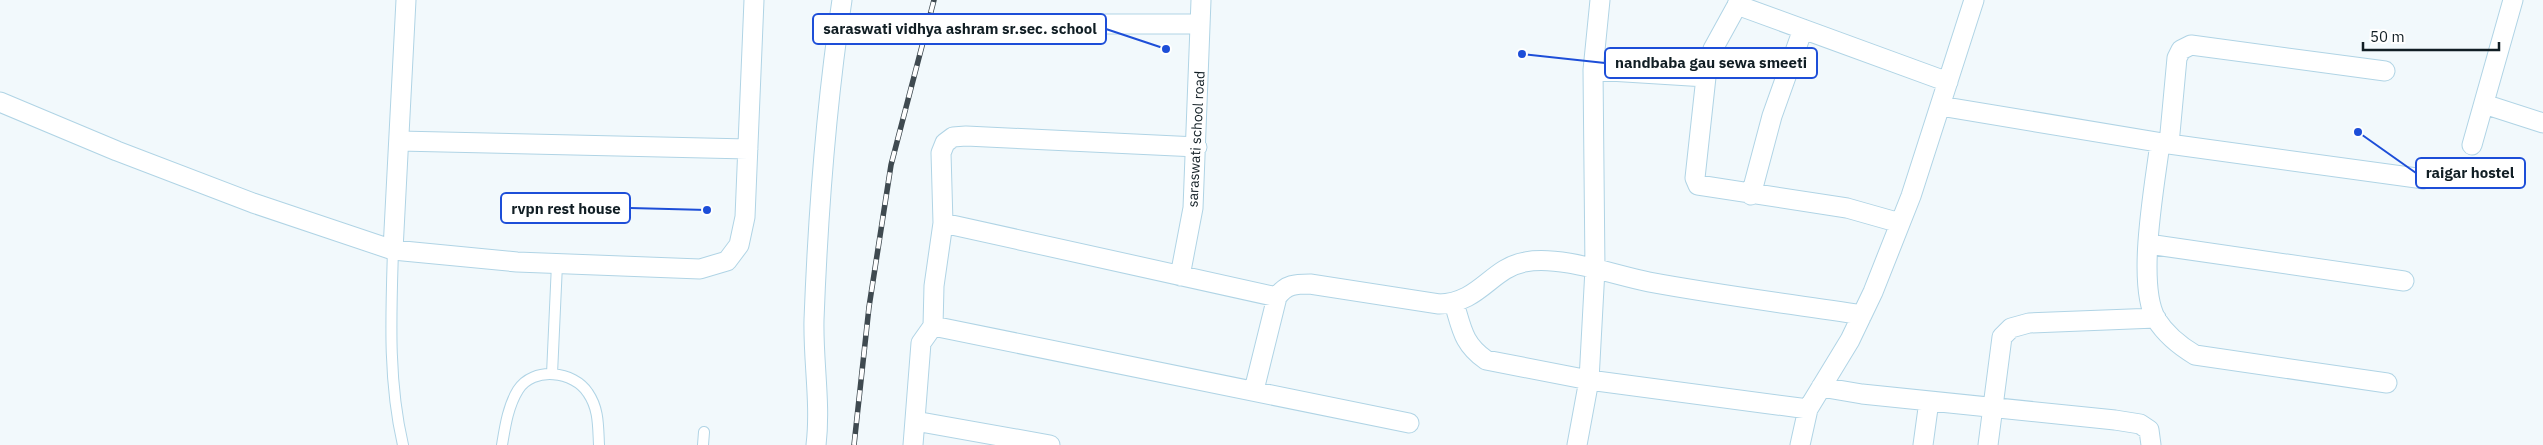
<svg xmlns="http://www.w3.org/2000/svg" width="2543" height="445" font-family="'IBM Plex Sans',sans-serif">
	<rect width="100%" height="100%" fill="#f2f9fc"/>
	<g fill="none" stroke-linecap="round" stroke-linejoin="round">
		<g stroke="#b0d4e5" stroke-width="12">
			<path id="service" d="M393 250C391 315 388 381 403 445
				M552 374 557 264
				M502 445C505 427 508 406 518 390 533 366 574 371 588 393 599 409 598 426 599 445
				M703 445 704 432"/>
		</g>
		<g stroke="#b0d4e5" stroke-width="21">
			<path id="minor" d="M1740 0 1713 49 1706 77 1695 178 1698 185 1847 208 1900 223
				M1737 5 1948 82
				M959 24H1200
				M1593 70 1706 77
				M0 102 117 151 253 203 393 250 517 262 700 269 727 261 739 245 745 217 754 0
				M2484 104 2543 123
				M1940 106 2169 144 2424 179
				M399 141 748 149
				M2160 143C2155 184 2136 283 2156 319 2166 335 2180 346 2195 355L2387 383
				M2169 144 2177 58 2181 50 2191 45 2385 71
				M2472 145 2513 0
				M1751 195 1772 116 1803 29
				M943 223 1277 297
				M2148 244 2404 281
				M393 250 406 0
				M1180 276 1193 208 1201 0
				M1454 303C1462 329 1463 344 1486 360L1589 380 1808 409
				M933 326 934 286 943 223 941 153 945 143 953 137 966 136 1197 147
				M1821 387 1862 394 2115 420 2140 424 2149 430 2151 445
				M1254 390 1277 297C1286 284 1296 284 1310 284L1439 304C1480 303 1491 268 1525 262 1560 255 1614 275 1649 282 1719 295 1791 304 1862 315
				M915 421 1050 445
				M816 445C821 404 813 361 814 320 818 213 826 106 842 0
				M913 445 921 343 933 326 1409 423
				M1577 445 1589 380 1595 269 1593 70 1600 0
				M1800 445 1808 409 1850 340 1873 292 1911 196 1974 0
				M1923 445 1929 401
				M1988 445 2002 337 2011 328 2029 323 2156 318"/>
		</g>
		<use href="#service" stroke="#fff" stroke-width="10"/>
		<use href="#minor" stroke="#fff" stroke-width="19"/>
		<g stroke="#3f4a50" stroke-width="5.5">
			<path id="rail" d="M854 445 869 307 891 165 934 0"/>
		</g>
		<use href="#rail" stroke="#fff" stroke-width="4" stroke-dasharray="11" stroke-linecap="butt"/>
	</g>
	<g text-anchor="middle" stroke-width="4" stroke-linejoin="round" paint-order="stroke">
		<g font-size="14" fill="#111e24" stroke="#fff">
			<text transform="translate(1196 139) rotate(-87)" y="5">saraswati school road</text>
		</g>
	</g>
	<path fill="none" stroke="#1d4ed8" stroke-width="2" d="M1166 49L1106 29M1522 54L1605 63M2358 132L2416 173M707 210L630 208"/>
	<g fill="#1d4ed8" stroke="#fff" stroke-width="2">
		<circle cx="1166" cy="49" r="5"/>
		<circle cx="1522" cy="54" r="5"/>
		<circle cx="2358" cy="132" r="5"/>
		<circle cx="707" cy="210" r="5"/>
	</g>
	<g fill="#fff" stroke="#1d4ed8" stroke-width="2">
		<rect x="813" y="14" width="293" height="30" rx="5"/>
		<rect x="1605" y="48" width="212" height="30" rx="5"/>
		<rect x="2416" y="158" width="109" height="30" rx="5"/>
		<rect x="501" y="193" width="129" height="30" rx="5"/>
	</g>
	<g font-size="15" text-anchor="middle" font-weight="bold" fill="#111e24">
		<text x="960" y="34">saraswati vidhya ashram sr.sec. school</text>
		<text x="1711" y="68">nandbaba gau sewa smeeti</text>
		<text x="2470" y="178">raigar hostel</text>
		<text x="566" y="214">rvpn rest house</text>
	</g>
	<path d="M2363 42v8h136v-8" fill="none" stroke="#111e24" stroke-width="2.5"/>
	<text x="2370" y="42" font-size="15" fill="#111e24" stroke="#ffffff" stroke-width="4" paint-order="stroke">50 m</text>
</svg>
